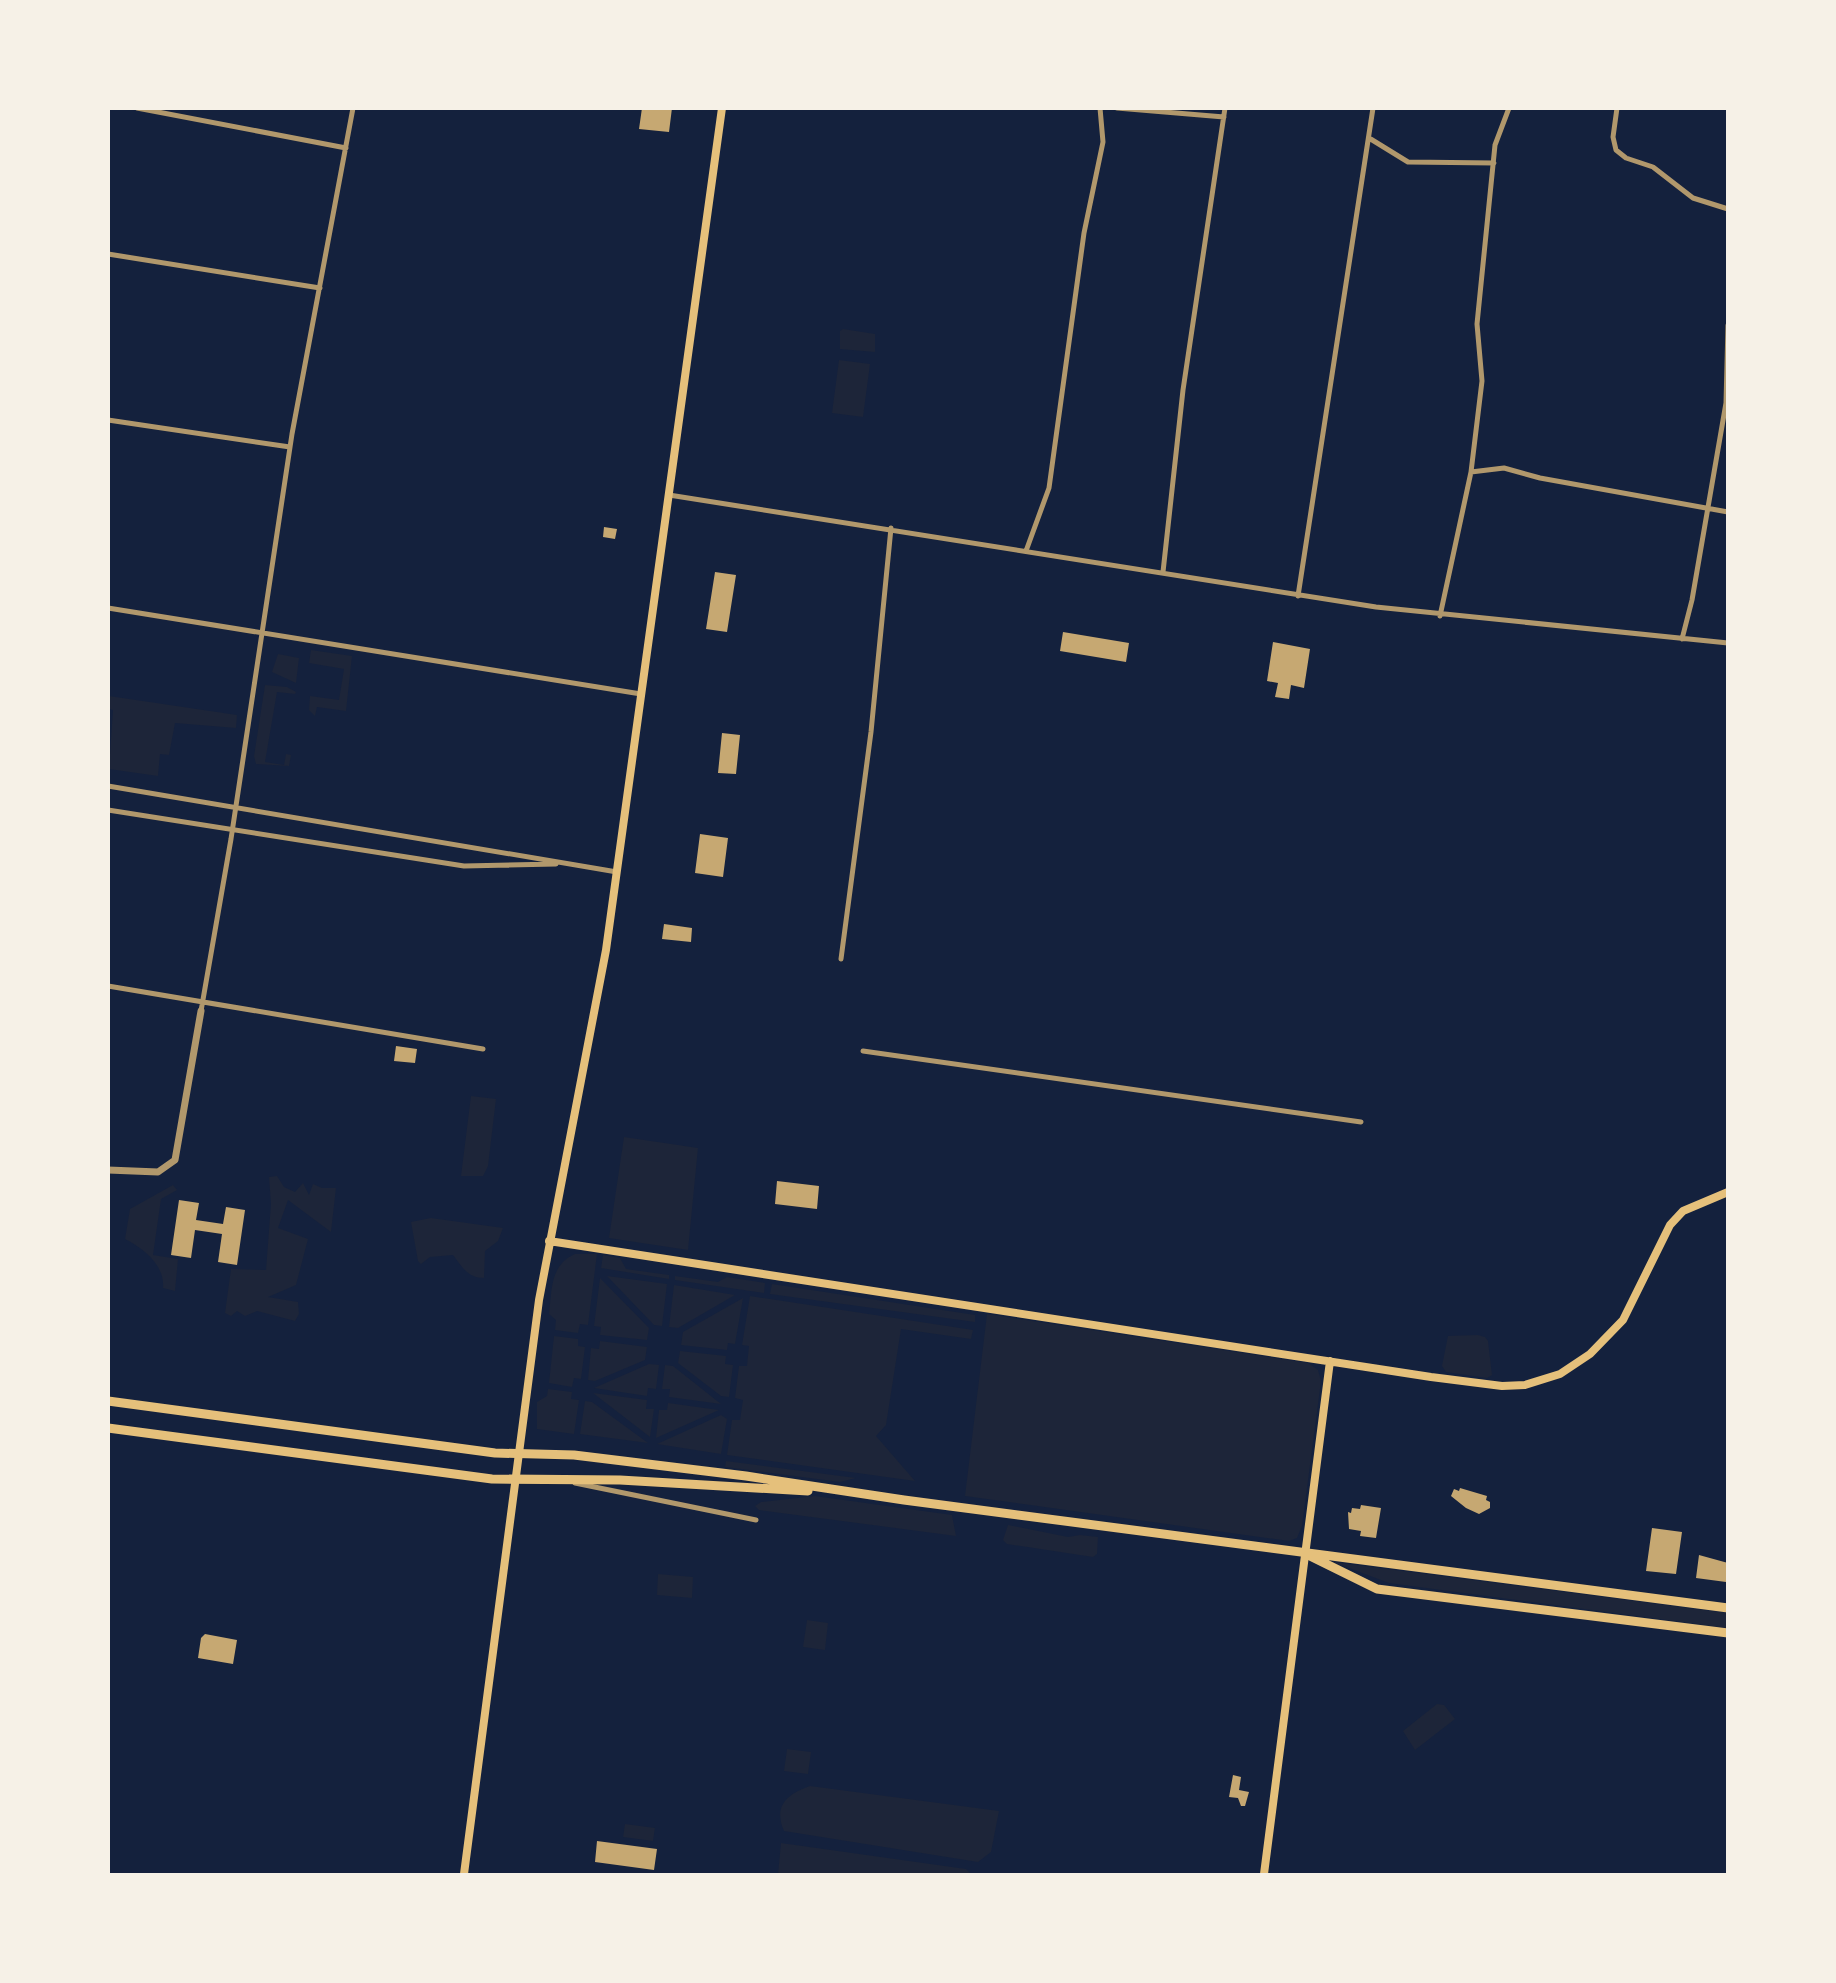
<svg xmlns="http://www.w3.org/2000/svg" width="1836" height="1983" font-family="'PT Sans',sans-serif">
	<rect width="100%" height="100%" fill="#14213d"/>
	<path fill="#1d2539" d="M843 329 875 334V352L840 349V331Z
		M839 360 870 364 863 417 832 413Z
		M311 650 352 656 346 711 317 707 315 716 309 710 310 696 339 700 344 669 309 663Z
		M278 654 299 658 296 683 272 672Z
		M265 685 287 687 296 692 295 694 277 692 265 762 284 765 286 754 291 755 289 766 256 764 254 756Z
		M109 696 237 715 236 728 175 723 169 755 160 754 158 776 109 769 113 710 109 709Z
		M471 1096 496 1099 488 1166 483 1176H461Z
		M624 1137 698 1148 688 1250 609 1238Z
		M277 1176 284 1187 295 1192 303 1183 309 1195 313 1184 322 1188H336L331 1232 288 1200 278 1228 308 1239 296 1285 268 1297 298 1302 299 1314 295 1321 257 1311 245 1316 237 1311 231 1316 225 1313 231 1269 266 1270 271 1204 269 1177Z
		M173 1185 177 1190 161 1199 153 1255 178 1259 175 1291 163 1288C165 1265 143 1248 125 1239L130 1209Z
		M431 1218 503 1228 498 1241 485 1251 484 1278C468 1278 462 1267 453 1255L430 1257 421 1264 418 1261 411 1222Z
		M575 1254H597L588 1325 580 1324 578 1333 555 1330 556 1320 549 1314C552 1289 550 1265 575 1254Z
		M603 1255 620 1258 626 1269 669 1275V1279L601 1268Z
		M607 1276 667 1284 662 1326 654 1325Z
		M675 1276 718 1282 727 1277 765 1283 764 1293 675 1280Z
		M600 1278 649 1328 647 1340 600 1335 601 1327 594 1326Z
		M772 1284 975 1315V1322L770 1294Z
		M674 1285 735 1295 678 1328 669 1327Z
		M750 1296 973 1330 971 1339 901 1329 886 1425 876 1436 915 1481 727 1455 732 1420H740L743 1400 735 1398 739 1366H747L749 1346 742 1345Z
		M743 1298 735 1344 728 1343 727 1350 681 1345 683 1332Z
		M987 1314 1308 1363 1318 1370 1321 1381 1302 1526 1297 1538 1289 1541 965 1496Z
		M1478 1335 1485 1337 1488 1341 1492 1375 1487 1378 1446 1372 1442 1366 1448 1336Z
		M554 1336 578 1339V1346L585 1347 581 1379 574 1378 572 1387 549 1383Z
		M600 1341 647 1347 645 1360 595 1381 588 1380 591 1348 599 1349Z
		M680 1351 726 1356 725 1364 733 1365 729 1397 721 1396 678 1363Z
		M649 1364 659 1365 656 1389 648 1388 647 1396 594 1388Z
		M665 1365 673 1366 721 1404 669 1397 670 1389H662Z
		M548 1389 572 1392 571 1399 579 1400 574 1434 537 1429V1402L547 1396Z
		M593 1393 647 1400 646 1409H654L650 1437Z
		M585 1401 592 1402 648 1443 580 1434Z
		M668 1403 719 1410 656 1438 659 1410H667Z
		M721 1415 727 1419 721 1454 657 1444Z
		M726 1461 856 1478 840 1482 725 1467Z
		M815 1496 952 1515 956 1536 759 1510 755 1506 761 1502Z
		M1008 1525 1068 1537 1080 1535 1098 1537 1097 1554 1093 1557 1007 1544 1003 1540Z
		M1333 1562 1727 1613V1628L1389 1583Z
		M658 1574 693 1577 692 1598 657 1595Z
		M807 1620 828 1623 825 1650 803 1647Z
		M1437 1704 1444 1705 1455 1719 1415 1750 1403 1731Z
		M787 1749 811 1752 808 1774 784 1771Z
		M810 1786 999 1811 991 1852 978 1862 784 1831C773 1806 787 1794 810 1786Z
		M625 1824 655 1828 653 1841 623 1837Z
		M781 1843 966 1869 971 1874H778Z"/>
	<path fill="#c6a872" d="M642 108H672L669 132 639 129Z
		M604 527 617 529 615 539 603 537Z
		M715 572 736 575 727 632 706 629Z
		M1063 632 1129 643 1126 662 1060 651Z
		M1273 642 1310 649 1304 688 1291 685 1289 699 1275 697 1278 683 1267 681Z
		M722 733 740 735 736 774 718 773Z
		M700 834 728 838 723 877 695 873Z
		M664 924 692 928 691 942 662 939Z
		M396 1046 417 1049 415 1063 394 1061Z
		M777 1181 819 1186 817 1209 775 1204Z
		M179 1200 199 1203 196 1220 223 1224 226 1207 245 1210 237 1265 218 1262 222 1234 195 1230 191 1258 171 1255Z
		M1460 1488 1487 1496 1486 1500 1490 1502V1508L1479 1514 1466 1508 1451 1496 1454 1489 1459 1491Z
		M1361 1505 1381 1508 1376 1538 1360 1536 1361 1531 1349 1529 1348 1512 1351 1513 1352 1508 1360 1509Z
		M1652 1528 1682 1532 1676 1574 1646 1571Z
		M1699 1555 1728 1563 1726 1582 1696 1578Z
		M205 1634 237 1640 233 1664 198 1658 201 1638Z
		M1233 1775 1241 1777 1239 1790 1249 1792 1245 1806H1241L1238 1798 1229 1797Z
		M597 1841 657 1849 654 1870 595 1862Z"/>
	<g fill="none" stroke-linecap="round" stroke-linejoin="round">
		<path stroke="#b1986c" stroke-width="5" d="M137 108 346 148
			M1117 108 1224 117
			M1617 108 1613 137 1616 150 1626 158 1653 167 1693 198 1728 209
			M1369 138 1408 162 1494 163
			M108 254 320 288
			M108 420 290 447
			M1471 472 1504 468 1540 478 1728 512
			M669 495 1376 607 1728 643
			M1026 551 1049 488 1084 233 1103 142 1100 108
			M1163 572 1183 390 1225 108
			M1298 596 1373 108
			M108 608 641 694
			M1440 616 1471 472 1482 381 1477 324 1495 145 1509 108
			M1682 639 1692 600 1726 403 1728 325
			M108 786 617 872
			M108 810 464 866 556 864
			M841 959 871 732 891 528
			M108 986 483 1049
			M201 1011 231 839 292 434 353 108
			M863 1051 1361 1122
			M575 1483 756 1520"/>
		<path stroke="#b1986c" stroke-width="7" d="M108 1170 158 1172 175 1160 201 1011"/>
		<path stroke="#e5c07b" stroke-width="8" d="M549 1241 1431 1377 1502 1386 1525 1385 1560 1374 1590 1354 1623 1320 1670 1225 1683 1211 1728 1192
			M464 1874 539 1300 606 950 722 108
			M1264 1874 1330 1361"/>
		<path stroke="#e5c07b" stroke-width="9" d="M108 1401 495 1453 574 1455 746 1476 904 1500 1728 1608
			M108 1428 492 1479 620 1480 808 1491
			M1310 1556 1377 1589 1728 1633"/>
	</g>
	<rect width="1836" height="1983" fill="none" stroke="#f6f1e7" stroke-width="220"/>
</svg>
